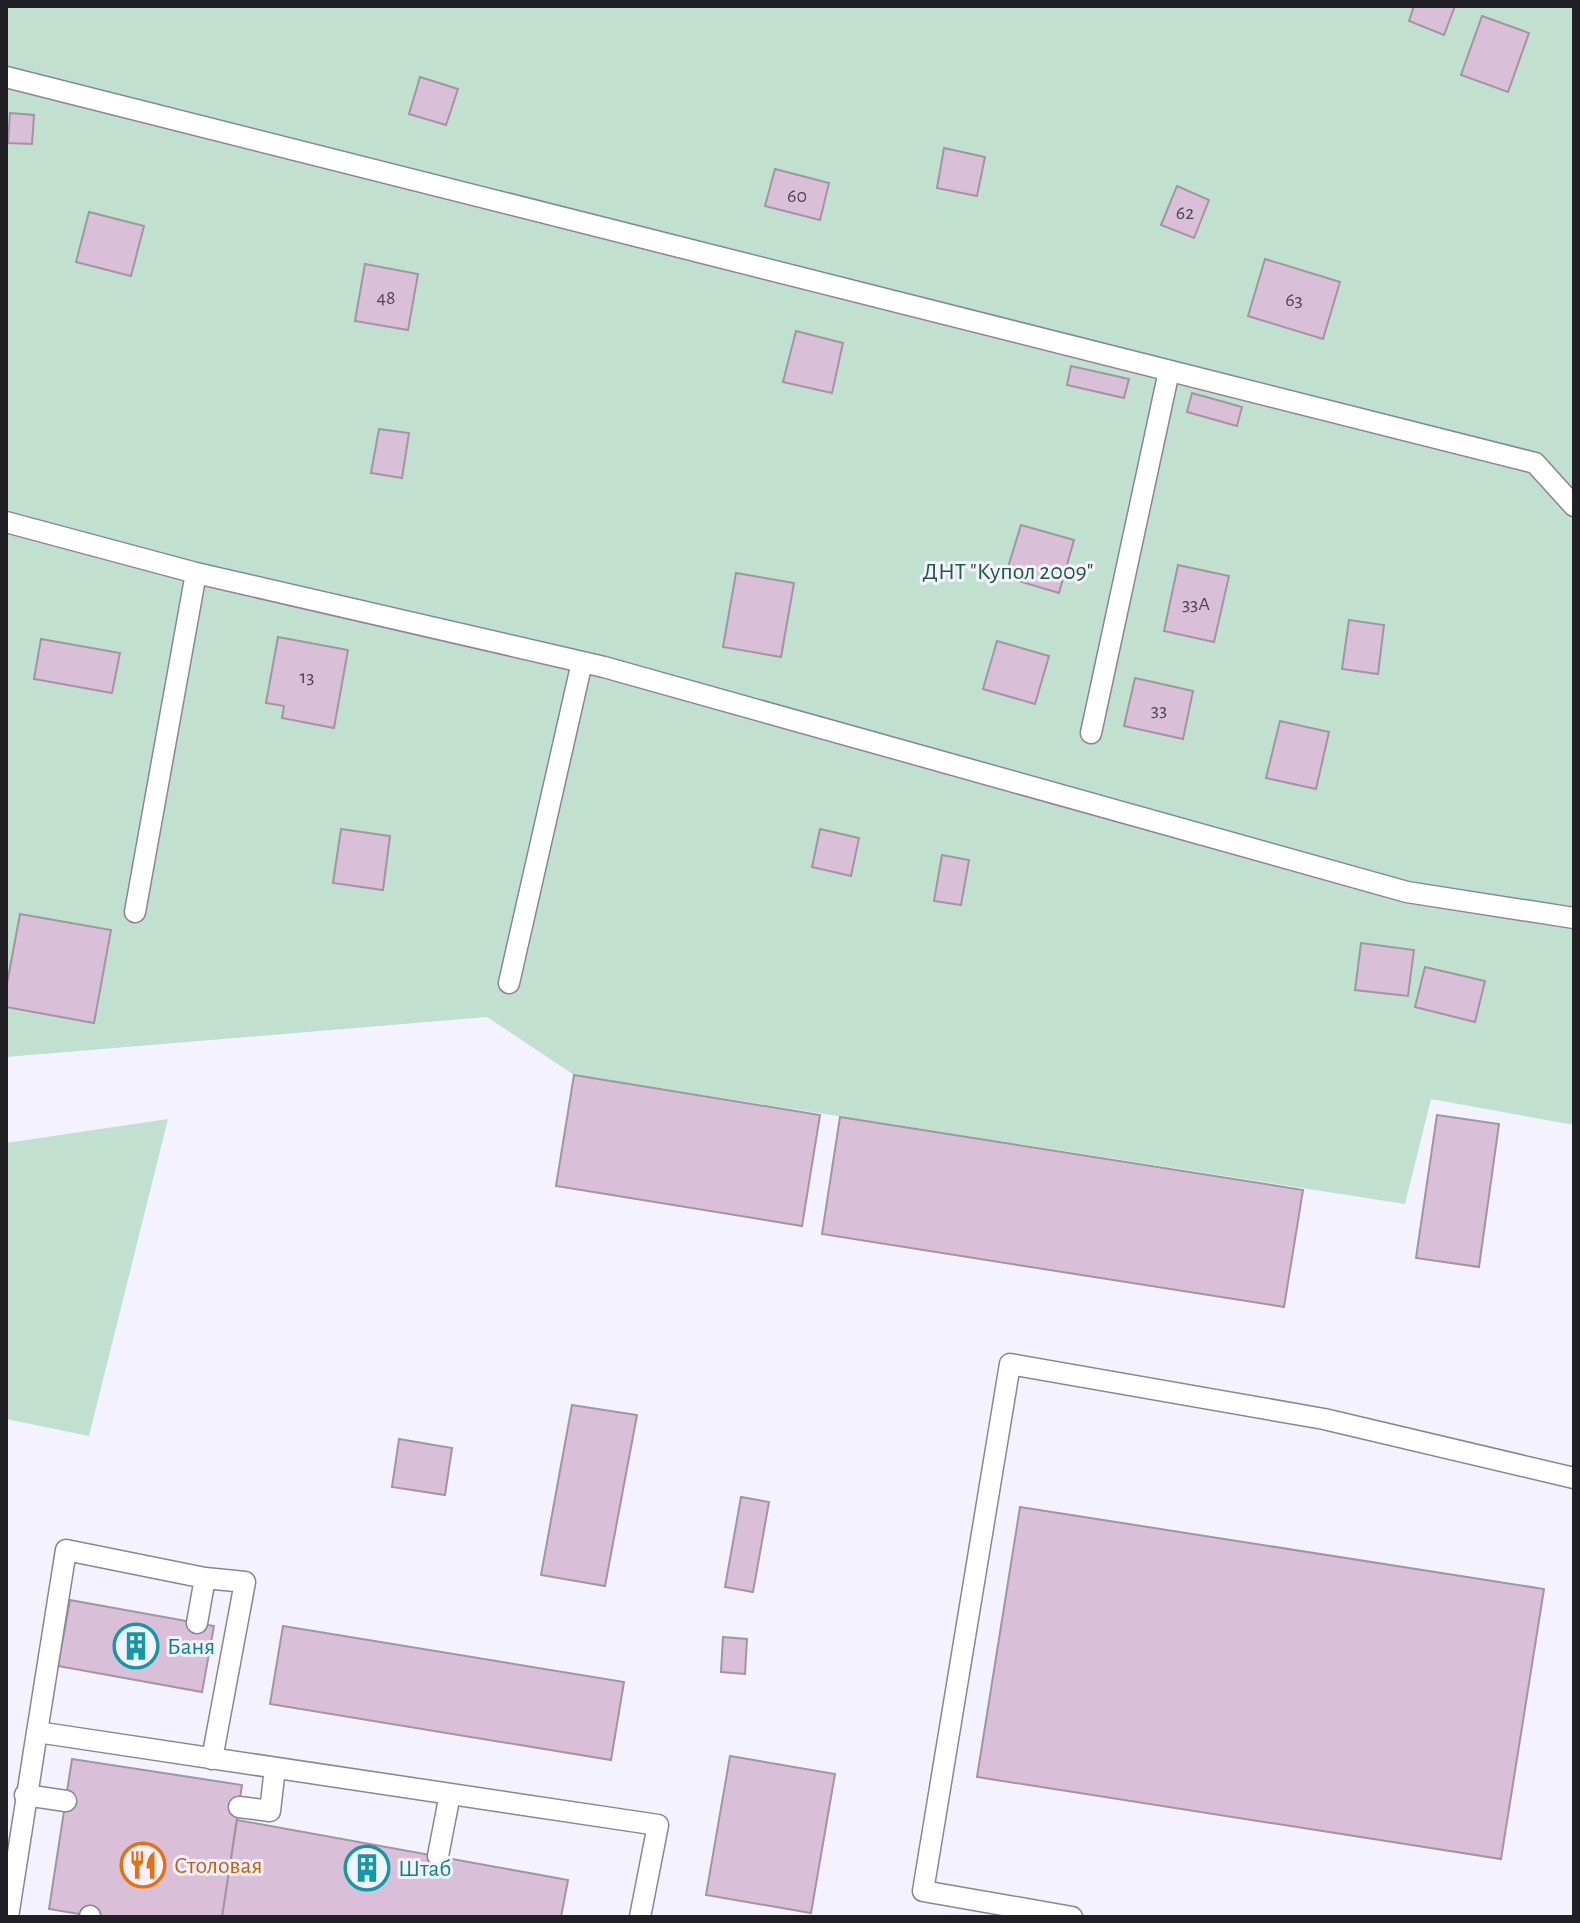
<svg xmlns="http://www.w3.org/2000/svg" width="1580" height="1923" font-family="'Alegreya Sans',sans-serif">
	<rect width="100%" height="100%" fill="#f4f2fe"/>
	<path fill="#c2e0d0" d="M6 6H1574V1125L1431 1099 1405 1204 574 1075 487 1017 6 1057Z
		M168 1119 89 1436 6 1419V1143Z"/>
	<path fill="#dabfd8" stroke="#a494a3" stroke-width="2" d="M1414 6H1455L1444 35 1409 21Z
		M1482 16 1529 33 1508 92 1461 75Z
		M420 77 458 89 446 125 409 114Z
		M10 113 34 115 32 144 8 143Z
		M944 148 985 157 977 196 937 188Z
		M775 169 829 183 820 220 765 206Z
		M1177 186 1209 200 1194 238 1161 225Z
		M89 212 144 226 131 276 76 262Z
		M1265 259 1340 282 1323 339 1248 316Z
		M365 264 418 274 408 330 355 321Z
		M796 331 843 343 832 393 783 382Z
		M1071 366 1129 379 1124 398 1067 385Z
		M1192 393 1242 407 1237 426 1187 412Z
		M379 429 409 433 402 478 371 473Z
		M1021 525 1074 540 1059 593 1005 577Z
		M1178 565 1229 576 1214 642 1164 631Z
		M736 573 794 583 781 657 723 647Z
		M1349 620 1384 625 1378 674 1342 669Z
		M278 637 348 650 334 728 282 718 284 706 266 703Z
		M41 639 120 653 112 693 34 679Z
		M997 641 1049 656 1035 704 983 689Z
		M1135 678 1193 691 1183 739 1124 726Z
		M1280 721 1329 732 1316 789 1266 778Z
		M341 829 390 836 383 890 333 883Z
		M820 829 859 838 851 876 812 867Z
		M942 855 969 860 961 905 934 901Z
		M20 914 111 930 94 1023 6 1007V989Z
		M1361 943 1414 950 1408 996 1355 990Z
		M1425 967 1485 981 1475 1022 1415 1007Z
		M574 1075 820 1115 802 1226 556 1186Z
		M1437 1115 1499 1124 1479 1267 1416 1258Z
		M840 1117 1303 1190 1284 1307 822 1234Z
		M572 1405 637 1415 605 1586 541 1575Z
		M399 1439 452 1448 445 1495 392 1487Z
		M741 1497 769 1502 753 1592 725 1587Z
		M1020 1507 1544 1589 1501 1859 977 1777Z
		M70 1600 214 1626 202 1692 58 1666Z
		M283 1626 624 1682 611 1760 270 1704Z
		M723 1637 747 1639 745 1674 721 1672Z
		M730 1756 835 1774 811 1913 706 1895Z
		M72 1759 242 1785 222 1917H97L49 1909Z
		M237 1820 568 1880 561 1917H222Z"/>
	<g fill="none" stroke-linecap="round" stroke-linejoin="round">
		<g stroke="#898598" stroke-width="23">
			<path id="service" d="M6 77 1535 463 1574 506
				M6 522 196 573 604 667 1407 892 1574 918
				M1091 733 1169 371
				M135 912 196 573
				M509 983 582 662
				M197 1623 205 1578
				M37 1732 66 1550 205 1578 245 1582 212 1759
				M25 1795 66 1801
				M239 1807 270 1811 275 1768
				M438 1856 450 1794
				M8 1917 37 1732 658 1825 640 1917
				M90 1917V1916
				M1072 1917 923 1891 1010 1364 1324 1419 1574 1478"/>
		</g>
		<use href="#service" stroke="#fff" stroke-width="20"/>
	</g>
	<defs>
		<g id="building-ring" transform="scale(2.3)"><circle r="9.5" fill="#f4f2fe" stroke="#0f9aa8" stroke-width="1.5"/><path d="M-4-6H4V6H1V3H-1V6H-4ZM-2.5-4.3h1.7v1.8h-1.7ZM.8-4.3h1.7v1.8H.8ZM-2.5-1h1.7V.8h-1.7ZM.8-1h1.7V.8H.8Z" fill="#0f9aa8"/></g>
		<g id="restaurant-ring" transform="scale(2.3)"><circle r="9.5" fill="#f4f2fe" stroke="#e8710a" stroke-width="1.5"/><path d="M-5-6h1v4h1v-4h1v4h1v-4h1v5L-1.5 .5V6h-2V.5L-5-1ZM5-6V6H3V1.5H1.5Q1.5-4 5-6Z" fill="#e8710a"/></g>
	</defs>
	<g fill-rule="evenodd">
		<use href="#building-ring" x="136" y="1646"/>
		<use href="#restaurant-ring" x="143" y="1865"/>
		<use href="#building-ring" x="367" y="1868"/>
	</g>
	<g text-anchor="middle" stroke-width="6" stroke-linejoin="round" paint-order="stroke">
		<g font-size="20" fill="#4e4752">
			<text x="797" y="202">60</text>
			<text x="1185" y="219">62</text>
			<text x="386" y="304">48</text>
			<text x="1294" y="306">63</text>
			<text x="1196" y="610">33А</text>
			<text x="307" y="683">13</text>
			<text x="1159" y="716">33</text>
		</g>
		<g font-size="24" fill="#1e5940" stroke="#f4f2fe">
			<text x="1008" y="579">ДНТ "Купол 2009"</text>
		</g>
		<g font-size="24" fill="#0d838f" stroke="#f4f2fe" text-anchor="start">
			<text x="167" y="1654">Баня</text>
			<text x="398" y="1876">Штаб</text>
		</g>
		<g font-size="24" fill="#c56008" stroke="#f4f2fe" text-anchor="start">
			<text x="174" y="1873">Столовая</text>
		</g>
	</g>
	<rect width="1580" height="1923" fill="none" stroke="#201f26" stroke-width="16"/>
</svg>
